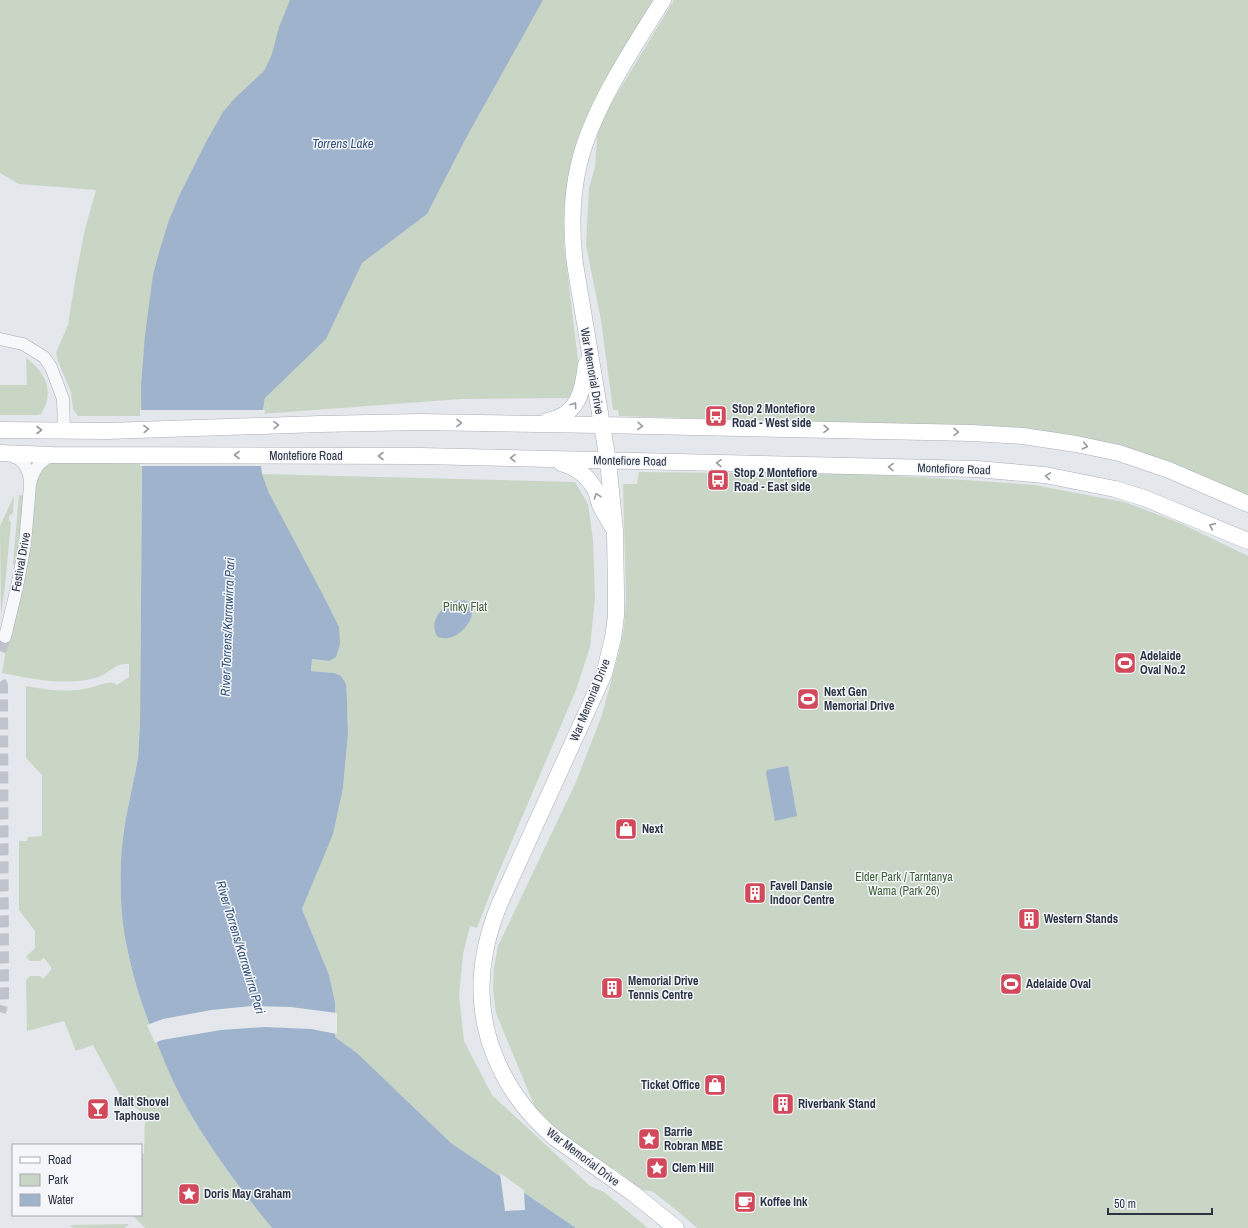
<svg xmlns="http://www.w3.org/2000/svg" width="1248" height="1228" font-family="'Archivo Narrow',sans-serif">
	<rect width="100%" height="100%" fill="#e4e7ec"/>
	<path fill="#c9d6c5" d="M0 0H655L567 182 565 202 564 245 579 368 574 398 461 399 234 416H78L73 409 71 392 58 361 56 353 68 325 76 275 85 229 96 190 19 184 0 173Z
		M674 0H1248V497L1119 449 850 423 619 416 618 410H613L601 320 586 245 589 188 595 167 598 125Z
		M26 358C46 372 55 393 41 414L37 415H0V385H27Z
		M142 455 140 725C139 735 139 747 138 758 132 792 122 827 121 862 120 892 121 923 128 952 135 987 147 1020 161 1053 170 1076 181 1099 194 1120 217 1158 244 1194 272 1228H145L134 1217V1215H141V1153L144 1154 145 1115 120 1095 93 1045 76 1051 64 1021 27 1031 26 980 30 976H40L43 979 51 970V967L44 958 40 961H30L26 957 35 948V931L19 910V841H27L28 837 42 836V775L26 758V686C47 690 67 693 88 688 96 687 110 679 117 685L129 677V664C125 664 121 664 117 666 109 670 104 676 95 678 63 686 33 679 2 673L5 656V637L30 492 42 460Z
		M639 472 859 474 935 478 1034 485 1124 502 1180 523 1248 556V1228H697L681 1214 652 1191 642 1190 615 1169 609 1167 571 1141 536 1110 496 1013 493 990 494 967 498 946 576 782 602 715 619 652 624 627 626 599 623 484H637Z
		M262 474 575 482 588 504 593 539 595 599 590 647 576 690 495 881 477 928 470 926 463 954 459 995 464 1041 492 1095 590 1186 604 1192 648 1228H576L451 1143 357 1053 335 1037V1002L329 975 302 909 317 872 343 788 348 734 347 701 334 673 311 671 312 659 329 661Z
		M19 495 24 496 23 523 15 564H13Z
		M14 496 13 513 9 516V520L11 522 5 586 1 614 0 526Z
		M129 1224 125 1228H73L70 1225Z"/>
	<path fill="#9fb4cc" d="M290 0H543L466 138 427 214 362 263 326 339 265 398 258 435 262 474 269 493 321 591 339 627 340 644 336 657 329 661 312 659 311 671 334 673 341 676 346 684 347 701 348 734 343 788 333 834 302 909 329 975 335 1002V1037L357 1053 451 1143 576 1228H272C244 1194 217 1158 194 1120 181 1099 170 1076 161 1053 147 1020 135 987 128 952 121 923 120 892 121 862 122 827 132 792 138 758 139 747 139 735 140 725L142 468 141 386 145 335 153 275 160 249 169 220 180 194 206 142 223 112 235 98 264 71 272 54 279 27Z
		M459 600 467 601C484 614 455 647 437 636 428 620 444 603 459 600Z
		M788 766 797 816 775 821 766 773 767 770Z"/>
	<path fill="#e4e7ec" d="M140 410H265L260 435 263 466H140Z
		M252 1006 291 1007 337 1013V1034L311 1029 265 1027 221 1030 162 1040 155 1043 147 1025 163 1019 211 1010Z
		M500 1173 524 1190 525 1210 505 1211Z"/>
	<g fill="none" stroke-linecap="round" stroke-linejoin="round">
		<path stroke="#bfc3cb" stroke-width="12" stroke-dasharray="12 6" stroke-linecap="butt" d="M0 651 5 637
			M0 682 2 685 3 1002 0 1012"/>
		<g stroke="#a9aeb7" stroke-width="13">
			<path id="street" d="M0 339 23 344 44 357 51 367 63 399 64 430
				M30 484C34 470 39 460 53 455
				M5 637 17 587 25 544 30 485 29 474 25 465 19 459 9 455"/>
		</g>
		<g stroke="#a9aeb7" stroke-width="17">
			<path id="secondary" d="M663 0C633 48 592 109 579 164 571 197 571 231 575 264L608 461 615 531 616 594V616L613 638 604 674 499 905C493 920 488 936 485 952 471 1023 500 1092 555 1138L634 1194 676 1228
				M547 421C578 415 583 392 586 364
				M0 430 107 431 320 424 420 422 601 425 972 433 1023 436 1076 444 1119 453 1169 470 1248 504
				M0 453 53 455 420 456 977 469 1045 475 1115 489 1144 498 1171 509 1248 541
				M561 463C576 467 587 475 595 489 598 494 598 501 601 507 604 513 608 519 612 526"/>
		</g>
		<use href="#street" stroke="#f7f8fa" stroke-width="12"/>
		<use href="#secondary" stroke="#fff" stroke-width="16"/>
	</g>
	<defs><path id="oneway-chevron" d="M-2-3.5L2.5 0L-2 3.5" fill="none" stroke-width="1.6" stroke-linecap="round" stroke-linejoin="round"/></defs>
	<g stroke="#959aa2">
		<use href="#oneway-chevron" transform="translate(574 405) rotate(-56)"/>
		<use href="#oneway-chevron" transform="translate(459 423) rotate(1)"/>
		<use href="#oneway-chevron" transform="translate(276 425) rotate(-2)"/>
		<use href="#oneway-chevron" transform="translate(640 426) rotate(1)"/>
		<use href="#oneway-chevron" transform="translate(146 429) rotate(-2)"/>
		<use href="#oneway-chevron" transform="translate(826 429) rotate(1)"/>
		<use href="#oneway-chevron" transform="translate(39 430)"/>
		<use href="#oneway-chevron" transform="translate(956 432) rotate(1)"/>
		<use href="#oneway-chevron" transform="translate(1085 446) rotate(11)"/>
		<use href="#oneway-chevron" transform="translate(237 455) rotate(-180)"/>
		<use href="#oneway-chevron" transform="translate(381 456) rotate(-180)"/>
		<use href="#oneway-chevron" transform="translate(513 458) rotate(-179)"/>
		<use href="#oneway-chevron" transform="translate(719 463) rotate(-179)"/>
		<use href="#oneway-chevron" transform="translate(891 467) rotate(-179)"/>
		<use href="#oneway-chevron" transform="translate(1048 476) rotate(-171)"/>
		<use href="#oneway-chevron" transform="translate(597 496) rotate(-109)"/>
		<use href="#oneway-chevron" transform="translate(1212 526) rotate(-156)"/>
	</g>
	<defs>
		<g id="bus-square" transform="scale(1.15)"><rect x="-9" y="-9" width="18" height="18" rx="4" fill="#d1495b" stroke="#f4f6f9"/><path d="M-5-6H5V4H4V6H2V4H-2V6H-4V4H-5ZM-3.5-4V0h7V-4ZM-3.5 1.2v1.5H-2V1.2ZM2 1.2v1.5H3.5V1.2Z" fill="#fff"/></g>
		<g id="stadium-square" transform="scale(1.15)"><rect x="-9" y="-9" width="18" height="18" rx="4" fill="#d1495b" stroke="#f4f6f9"/><path d="M0-5a6.5 5 0 1 0 0 10a6.5 5 0 1 0 0-10ZM-3.5-1.8h7v3.6h-7Z" fill="#fff"/></g>
		<g id="shop-square" transform="scale(1.15)"><rect x="-9" y="-9" width="18" height="18" rx="4" fill="#d1495b" stroke="#f4f6f9"/><path d="M-5-2.5h2.3a2.7 3.5 0 0 1 5.4 0H5L5.5 6h-11ZM-1.5-2.5h3a1.5 2.3 0 0 0-3 0Z" fill="#fff"/></g>
		<g id="building-square" transform="scale(1.15)"><rect x="-9" y="-9" width="18" height="18" rx="4" fill="#d1495b" stroke="#f4f6f9"/><path d="M-4-6H4V6H1V3H-1V6H-4ZM-2.5-4.3h1.7v1.8h-1.7ZM.8-4.3h1.7v1.8H.8ZM-2.5-1h1.7V.8h-1.7ZM.8-1h1.7V.8H.8Z" fill="#fff"/></g>
		<g id="bar-square" transform="scale(1.15)"><rect x="-9" y="-9" width="18" height="18" rx="4" fill="#d1495b" stroke="#f4f6f9"/><path d="M-6-5H6L.8 .8V4.5H3.5V6h-7V4.5H-.8V.8Z" fill="#fff"/></g>
		<g id="sight-square" transform="scale(1.15)"><rect x="-9" y="-9" width="18" height="18" rx="4" fill="#d1495b" stroke="#f4f6f9"/><path d="M0-6L1.8-2.2L6-1.7L2.9 1.2L3.7 5.4L0 3.3L-3.7 5.4L-2.9 1.2L-6-1.7L-1.8-2.2Z" fill="#fff"/></g>
		<g id="cafe-square" transform="scale(1.15)"><rect x="-9" y="-9" width="18" height="18" rx="4" fill="#d1495b" stroke="#f4f6f9"/><path d="M-5.5-4.5H6V0H3Q3 3.5 0 3.5H-2.5Q-5.5 3.5-5.5 0ZM3-3.2v2h1.7v-2ZM-6 4.5H4V6H-6Z" fill="#fff"/></g>
	</defs>
	<g fill-rule="evenodd">
		<use href="#bus-square" x="716" y="416"/>
		<use href="#bus-square" x="718" y="480"/>
		<use href="#stadium-square" x="1125" y="663"/>
		<use href="#stadium-square" x="808" y="699"/>
		<use href="#shop-square" x="626" y="829"/>
		<use href="#building-square" x="755" y="893"/>
		<use href="#building-square" x="1029" y="919"/>
		<use href="#stadium-square" x="1011" y="984"/>
		<use href="#building-square" x="612" y="988"/>
		<use href="#shop-square" x="715" y="1085"/>
		<use href="#building-square" x="783" y="1104"/>
		<use href="#bar-square" x="98" y="1109"/>
		<use href="#sight-square" x="649" y="1139"/>
		<use href="#sight-square" x="657" y="1168"/>
		<use href="#sight-square" x="189" y="1194"/>
		<use href="#cafe-square" x="745" y="1202"/>
	</g>
	<g text-anchor="middle" stroke-width="3" stroke-linejoin="round" paint-order="stroke">
		<g font-size="12" fill="#2b3445" stroke="#f4f6f9">
			<text transform="translate(592 371) rotate(80)" y="4">War Memorial Drive</text>
			<text x="306" y="460">Montefiore Road</text>
			<text transform="translate(630 461) rotate(1)" y="4">Montefiore Road</text>
			<text transform="translate(954 469) rotate(2)" y="4">Montefiore Road</text>
			<text transform="translate(21 562) rotate(-80)" y="4">Festival Drive</text>
			<text transform="translate(590 700) rotate(-68)" y="4">War Memorial Drive</text>
			<text transform="translate(583 1157) rotate(37)" y="4">War Memorial Drive</text>
		</g>
		<g font-size="12" font-weight="bold" fill="#2b3445" stroke="#f4f6f9" text-anchor="start">
			<text x="732" y="413">Stop 2 Montefiore<tspan x="732" dy="14">Road - West side</tspan></text>
			<text x="734" y="477">Stop 2 Montefiore<tspan x="734" dy="14">Road - East side</tspan></text>
			<text x="1140" y="660">Adelaide<tspan x="1140" dy="14">Oval No.2</tspan></text>
			<text x="824" y="696">Next Gen<tspan x="824" dy="14">Memorial Drive</tspan></text>
			<text x="642" y="833">Next</text>
			<text x="770" y="890">Favell Dansie<tspan x="770" dy="14">Indoor Centre</tspan></text>
			<text x="1044" y="923">Western Stands</text>
			<text x="628" y="985">Memorial Drive<tspan x="628" dy="14">Tennis Centre</tspan></text>
			<text x="1026" y="988">Adelaide Oval</text>
			<text x="700" y="1089" text-anchor="end">Ticket Office</text>
			<text x="114" y="1106">Malt Shovel<tspan x="114" dy="14">Taphouse</tspan></text>
			<text x="798" y="1108">Riverbank Stand</text>
			<text x="664" y="1136">Barrie<tspan x="664" dy="14">Robran MBE</tspan></text>
			<text x="672" y="1172">Clem Hill</text>
			<text x="204" y="1198">Doris May Graham</text>
			<text x="760" y="1206">Koffee Ink</text>
		</g>
		<g font-size="12" fill="#3f6138" stroke="#f4f6f9">
			<text x="465" y="611">Pinky Flat</text>
			<text x="904" y="881">Elder Park / Tarntanya<tspan x="904" dy="14">Wama (Park 26)</tspan></text>
		</g>
		<g font-size="13" font-style="italic" fill="#34527a" stroke="#f4f6f9">
			<text x="343" y="148">Torrens Lake</text>
			<text transform="translate(227 627) rotate(-88)" y="5">River Torrens/Karrawirra Pari</text>
			<text transform="translate(241 947) rotate(73)" y="5">River Torrens/Karrawirra Pari</text>
		</g>
	</g>
	<rect x="12" y="1144" width="130" height="72" fill="#f4f6f9" stroke="#a4a8b1"/>
	<rect x="20" y="1157" width="20" height="6" fill="#ffffff" stroke="#a4a8b1"/>
	<text x="48" y="1164" font-size="12" fill="#2b3445">Road</text>
	<rect x="20" y="1174" width="20" height="12" fill="#c9d6c5" stroke="#a4a8b1"/>
	<text x="48" y="1184" font-size="12" fill="#2b3445">Park</text>
	<rect x="20" y="1194" width="20" height="12" fill="#9fb4cc" stroke="#a4a8b1"/>
	<text x="48" y="1204" font-size="12" fill="#2b3445">Water</text>
	<path d="M1108 1208v6h104v-6" fill="none" stroke="#2b3445" stroke-width="2"/>
	<text x="1114" y="1208" font-size="12" fill="#2b3445" stroke="#f4f6f9" stroke-width="3" paint-order="stroke">50 m</text>
</svg>
